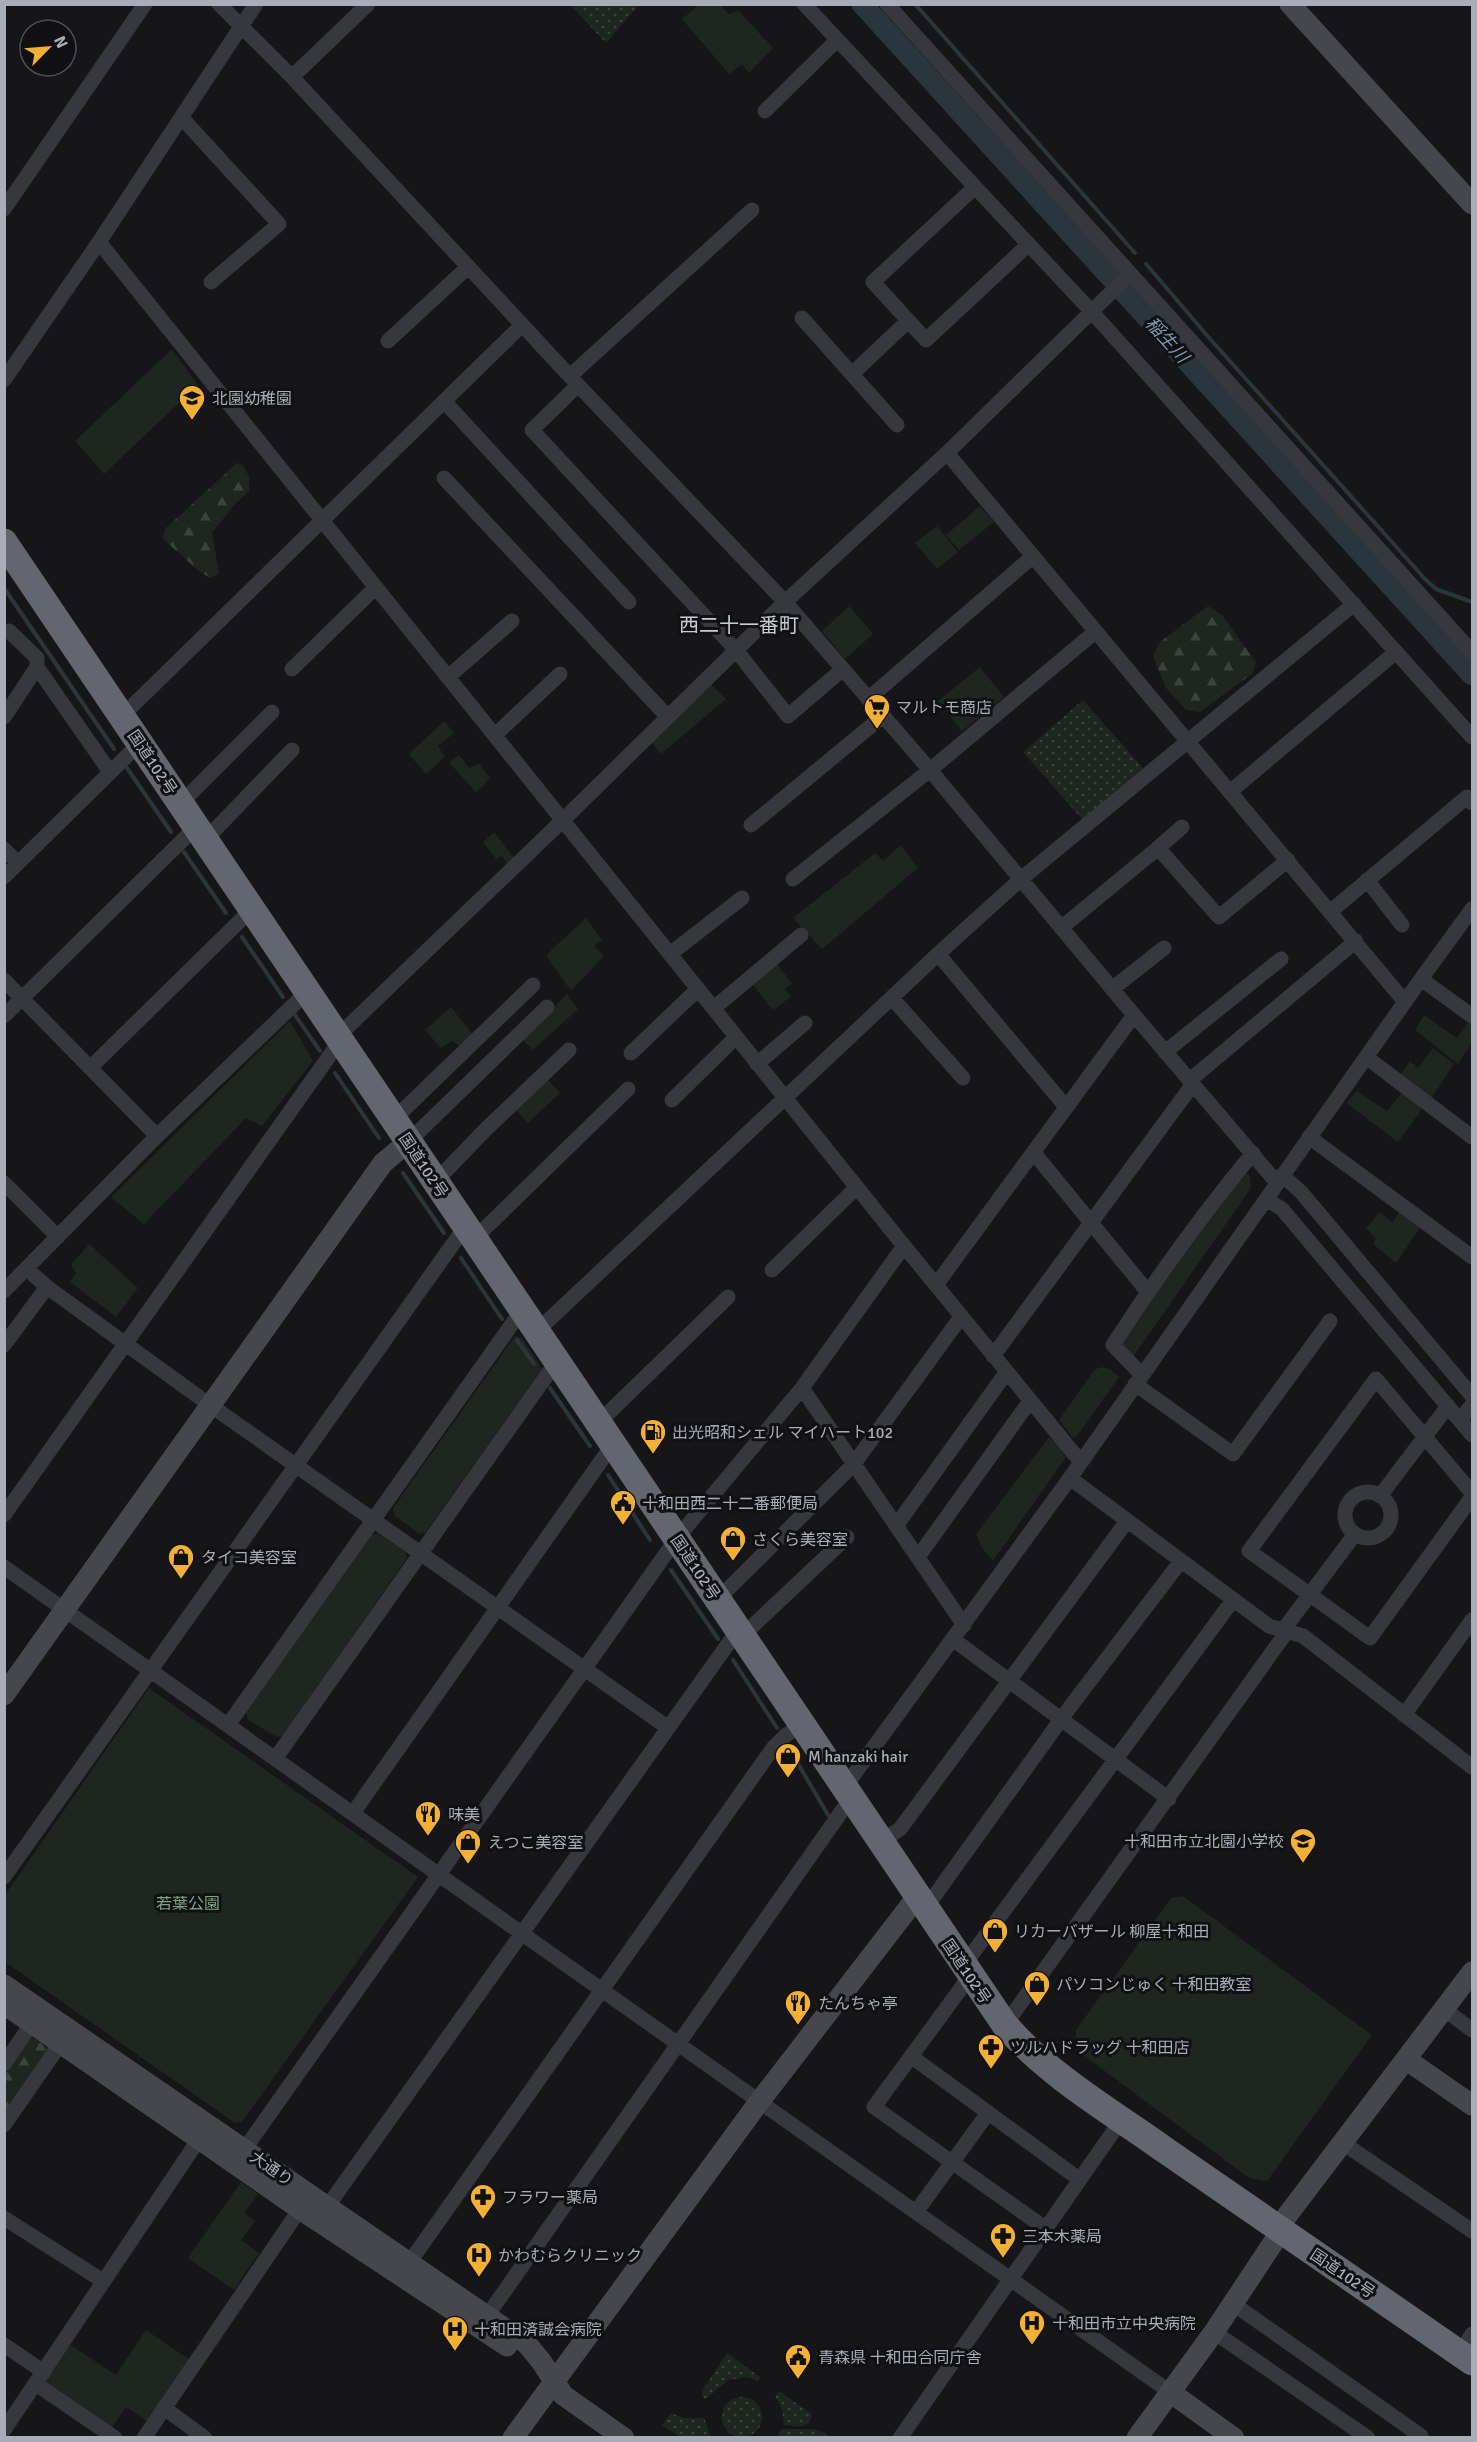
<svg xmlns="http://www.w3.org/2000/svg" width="1477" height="2442" font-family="Signika,'Noto Sans JP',sans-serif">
	<defs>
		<pattern id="grass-dots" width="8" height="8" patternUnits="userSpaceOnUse" patternTransform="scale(1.5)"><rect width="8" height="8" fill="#1e261f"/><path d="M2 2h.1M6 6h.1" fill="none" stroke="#3c433d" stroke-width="1.8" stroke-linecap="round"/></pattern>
		<pattern id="forest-firs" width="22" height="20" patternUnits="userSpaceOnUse" patternTransform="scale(1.5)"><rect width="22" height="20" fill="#1e261f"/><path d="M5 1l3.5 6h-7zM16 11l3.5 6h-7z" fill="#3c433d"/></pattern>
	</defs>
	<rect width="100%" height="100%" fill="#161618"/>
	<path fill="url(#grass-dots)" d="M571 5H639L606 43Z
		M1083 700 1143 768 1083 820 1023 752Z
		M727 2353 760 2377 757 2381 748 2377 728 2380 706 2399 702 2396V2391Z
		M779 2391 812 2414C811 2430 796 2426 784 2425L782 2409 775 2396Z
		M722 2417a20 20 0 1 1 40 0a20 20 0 1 1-40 0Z
		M671 2413 684 2418H704L711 2437H680L662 2425Z
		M782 2429H815L832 2437H776Z"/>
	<path fill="url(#forest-firs)" d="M237 463 243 465 249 477V491L233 506 212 533 219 574 210 578 199 571 162 538 166 528Z
		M1208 606 1222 615 1256 662 1253 673 1200 712 1186 710 1166 688 1153 656 1160 642Z
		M30 2036 50 2049 5 2115V2073Z"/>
	<path fill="#1e261f" d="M698 5H720L729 14 738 10 773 48 749 73 742 64 729 74 682 19Z
		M172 349 198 385 104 474 75 441Z
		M980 506 994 522 959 550 946 535Z
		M937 526 958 552 937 569 915 543Z
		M849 606 873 634 845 659 822 631Z
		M980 667 1004 697 962 731 938 701Z
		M711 684 726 699 661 754 651 742Z
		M444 721 454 733 438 746 445 757 426 774 409 754Z
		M459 755 469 768 479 763 490 778 476 793 449 762Z
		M494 832 514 858 507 864 502 856 496 859 483 842Z
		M901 845 918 868 822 949 793 918 875 853 883 861Z
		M586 918 602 940 594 946 604 956 571 991 546 955Z
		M777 964 792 984 785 989 791 997 773 1010 753 985Z
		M567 994 578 1009 533 1050 522 1040Z
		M451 1007 473 1035 460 1047 452 1041 441 1048 425 1030Z
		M1424 1015 1457 1038 1470 1020 1472 1022V1042L1458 1064 1415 1030Z
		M290 1021 313 1061 262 1126 246 1118 144 1224 111 1197Z
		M1433 1048 1454 1064 1430 1100 1399 1077 1410 1061 1418 1068Z
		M547 1078 560 1093 528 1123 514 1108Z
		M1357 1091 1387 1111 1403 1092 1423 1108 1398 1142 1346 1103Z
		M1244 1171 1250 1176 1251 1188 1133 1357 1121 1343V1336Z
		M1400 1210 1421 1226 1396 1263 1373 1244 1376 1238 1366 1229 1379 1212 1393 1223Z
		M89 1244 138 1288 116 1317 70 1282 76 1273 71 1265Z
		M515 1336 522 1338 542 1369 425 1533 419 1534 394 1515 393 1508Z
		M1101 1367 1110 1369 1119 1377 1077 1436 1073 1438 1059 1420 1094 1370Z
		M1049 1437 1059 1445 1066 1457 993 1561 982 1548 976 1534Z
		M378 1533 405 1552 407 1558 283 1736 277 1737 248 1720 246 1712 372 1535Z
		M149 1688 418 1877 242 2122 235 2123 5 1962V1895Z
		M1183 1896 1372 2035 1267 2181 1249 2178 1075 2049 1076 2030 1171 1898Z
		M241 2182 258 2194 244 2213 255 2221 241 2240 259 2253 234 2290 188 2258Z
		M146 2330 190 2360 148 2422 126 2407 110 2430 42 2384 69 2344 116 2375Z"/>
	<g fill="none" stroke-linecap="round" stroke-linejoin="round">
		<path stroke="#2c353c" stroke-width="4" d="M915 4 1135 253
			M1146 264 1211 340 1426 580 1436 589 1472 602
			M4 588 114 749
			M127 768 171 832
			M184 852 226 913
			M242 937 283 997
			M295 1015 320 1051
			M335 1073 379 1138
			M403 1173 444 1233
			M461 1258 502 1319
			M517 1340 534 1364
			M550 1388 590 1446
			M608 1475 650 1540
			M671 1570 718 1639
			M733 1660 777 1728
			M789 1748 828 1815"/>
		<path stroke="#2c353c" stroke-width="21" d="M862 4 1472 675"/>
		<path stroke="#37383d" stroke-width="15" d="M219 4 292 77 578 385 785 602 930 770 1134 1015 1277 1183
			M804 4 1092 312 1472 737
			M887 4 1472 652
			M292 77 368 4
			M765 111 837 40
			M182 118 279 224 211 282
			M975 187 873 282 926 340 1029 244
			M4 209 145 4
			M99 242 904 1246 1080 1461
			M802 318 897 425
			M388 341 468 267
			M853 373 908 321
			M570 376 752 210
			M4 380 99 242 256 4
			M578 385 532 430 736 650 788 716 843 669
			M444 401 629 602
			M947 453 1405 1002
			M444 478 667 716
			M9 631 37 658V667L110 772
			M292 669 375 588
			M448 677 512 621
			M868 699 1032 557
			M122 716 522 325
			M4 717 37 667
			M495 735 560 674
			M1231 791 1396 652
			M181 803 272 712
			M751 825 883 716
			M205 840 292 750
			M1158 848 1182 827
			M4 849 18 863
			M4 877 140 743
			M793 879 930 770 1095 632
			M1367 880 1402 925
			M1331 911 1467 797 1472 803
			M1061 928 1158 848 1219 917 1288 860
			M670 954 742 898
			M938 954 1066 1107
			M1421 979 1472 1016
			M4 980 157 1136
			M1112 989 1164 948
			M892 998 963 1078
			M714 1008 801 935
			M4 1016 196 827
			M337 1037 563 820 785 602 947 453 1130 274
			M1165 1052 1281 959
			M631 1053 698 989
			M1366 1057 1472 1137
			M757 1064 805 1023
			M91 1067 252 909
			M1190 1080 1356 941
			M672 1100 736 1037
			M393 1120 533 985
			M1309 1137 1472 1257
			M408 1142 547 1007
			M1034 1153 1147 1291
			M1282 1175 1301 1192 1472 1396
			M435 1182 485 1130 569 1050
			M4 1183 58 1237
			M1266 1199 1282 1209 1472 1435
			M474 1239 628 1089
			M27 1269 47 1287 210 1405 667 1727
			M772 1270 857 1187
			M936 1285 1134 1015
			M4 1291 157 1136 307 992
			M537 1331 938 954 1021 879 1354 604
			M4 1345 47 1287
			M993 1356 1193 1084
			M1142 1375 1113 1345C1156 1278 1202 1215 1253 1153
			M1135 1384 1233 1454 1330 1321
			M802 1388 964 1625
			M1460 1420 1472 1405
			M598 1423 728 1297
			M1070 1478 1269 1626 1303 1636 1472 1767
			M1345 1515a23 23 0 1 1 46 0a23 23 0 1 1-46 0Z
			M1472 1493 1376 1379 1249 1551 1370 1638 1472 1497
			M1380 1496 1448 1406
			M4 1515 340 1041
			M896 1526 1006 1373
			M918 1557 1030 1401
			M4 1567 1170 2392
			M718 1599 853 1465 961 1317
			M1284 1629 1355 1534
			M742 1636 847 1537
			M954 1640 1169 1799
			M1404 1715 1472 1620
			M228 1725 522 1310
			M275 1759 557 1361
			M844 1788 1070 1478 1421 979 1472 909
			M353 1813 613 1444
			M880 1842 900 1829 1127 1521
			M4 1877 465 1227
			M924 1907 933 1898 1070 1707 1181 1561
			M964 1965 1233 1600
			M970 1976 874 2107 1045 2228
			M1444 2009 1472 2030
			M1005 2025 1288 1630
			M912 2057 1079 2179
			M4 2064 32 2023
			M4 2125 61 2043
			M1343 2143 1472 2231
			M239 2157 677 1538 802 1388 904 1246
			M327 2207 738 1630
			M916 2212 988 2113
			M4 2218 103 2281
			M409 2263 773 1748 786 1735 802 1725
			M1232 2303 1421 2436 1420 2438
			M487 2316 851 1798
			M1214 2332 1368 2438
			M4 2345 44 2372
			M1460 2353 1472 2334
			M36 2384 115 2438
			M164 2408 205 2438
			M4 2430 199 2139
			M144 2438 300 2209
			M900 2438 1122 2119"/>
		<path stroke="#45474d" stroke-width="21" d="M1290 4 1472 204
			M4 1695 383 1163 408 1142
			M4 1985 526 2343 541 2361 563 2395 624 2438
			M4 2004 300 2209 507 2346
			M1407 2060 1472 2105
			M1170 2392 1234 2438
			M513 2438 759 2102 917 1897
			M1137 2438 1214 2332 1275 2240 1286 2217 1472 1972"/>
		<path stroke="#63666e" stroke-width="27" d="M4 542 1005 2025C1047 2074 1110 2111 1162 2148 1265 2220 1369 2290 1472 2362"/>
	</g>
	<defs>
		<g id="school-pin" transform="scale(1.35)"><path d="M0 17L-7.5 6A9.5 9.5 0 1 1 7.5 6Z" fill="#f2b134" stroke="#111113"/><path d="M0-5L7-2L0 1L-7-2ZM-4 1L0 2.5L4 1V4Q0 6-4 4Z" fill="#111"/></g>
		<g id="supermarket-pin" transform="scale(1.35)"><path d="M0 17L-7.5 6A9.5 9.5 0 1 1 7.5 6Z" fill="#f2b134" stroke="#111113"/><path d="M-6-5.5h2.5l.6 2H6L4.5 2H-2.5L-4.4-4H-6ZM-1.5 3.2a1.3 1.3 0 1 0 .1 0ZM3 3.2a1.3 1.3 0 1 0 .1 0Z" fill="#111"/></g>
		<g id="fuel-pin" transform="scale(1.35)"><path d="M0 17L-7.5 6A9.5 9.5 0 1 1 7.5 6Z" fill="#f2b134" stroke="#111113"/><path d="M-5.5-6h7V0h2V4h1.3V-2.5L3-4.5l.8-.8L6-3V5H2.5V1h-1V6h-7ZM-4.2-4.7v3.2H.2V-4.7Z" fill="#111"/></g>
		<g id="civic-pin" transform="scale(1.35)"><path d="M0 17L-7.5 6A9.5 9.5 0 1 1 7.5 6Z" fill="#f2b134" stroke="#111113"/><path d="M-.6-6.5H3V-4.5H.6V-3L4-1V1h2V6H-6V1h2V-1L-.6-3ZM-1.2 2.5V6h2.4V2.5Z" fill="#111"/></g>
		<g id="shop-pin" transform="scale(1.35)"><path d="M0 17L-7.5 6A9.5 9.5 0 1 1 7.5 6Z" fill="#f2b134" stroke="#111113"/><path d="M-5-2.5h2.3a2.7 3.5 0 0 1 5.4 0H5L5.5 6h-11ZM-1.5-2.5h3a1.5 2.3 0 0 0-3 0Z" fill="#111"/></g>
		<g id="restaurant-pin" transform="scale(1.35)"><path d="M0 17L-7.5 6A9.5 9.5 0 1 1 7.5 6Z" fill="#f2b134" stroke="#111113"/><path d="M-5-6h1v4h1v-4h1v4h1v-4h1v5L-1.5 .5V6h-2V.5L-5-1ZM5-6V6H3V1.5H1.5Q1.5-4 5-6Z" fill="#111"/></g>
		<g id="pharmacy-pin" transform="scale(1.35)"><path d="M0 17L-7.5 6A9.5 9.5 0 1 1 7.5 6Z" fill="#f2b134" stroke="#111113"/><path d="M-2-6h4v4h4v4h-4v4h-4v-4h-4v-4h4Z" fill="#111"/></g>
		<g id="hospital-pin" transform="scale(1.35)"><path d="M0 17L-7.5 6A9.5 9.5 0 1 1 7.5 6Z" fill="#f2b134" stroke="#111113"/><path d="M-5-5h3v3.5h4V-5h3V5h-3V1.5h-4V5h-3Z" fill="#111"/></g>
	</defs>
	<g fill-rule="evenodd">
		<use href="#school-pin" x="192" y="398"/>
		<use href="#supermarket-pin" x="877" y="707"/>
		<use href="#fuel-pin" x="653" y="1432"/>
		<use href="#civic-pin" x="623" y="1503"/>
		<use href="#shop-pin" x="733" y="1539"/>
		<use href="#shop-pin" x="181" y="1557"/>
		<use href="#shop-pin" x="788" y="1756"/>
		<use href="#restaurant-pin" x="428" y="1814"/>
		<use href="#school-pin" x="1303" y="1841"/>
		<use href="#shop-pin" x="468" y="1842"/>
		<use href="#shop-pin" x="995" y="1931"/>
		<use href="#shop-pin" x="1037" y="1984"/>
		<use href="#restaurant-pin" x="798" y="2003"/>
		<use href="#pharmacy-pin" x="991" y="2047"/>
		<use href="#pharmacy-pin" x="483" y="2197"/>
		<use href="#pharmacy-pin" x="1003" y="2236"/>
		<use href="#hospital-pin" x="479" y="2255"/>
		<use href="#hospital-pin" x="1032" y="2323"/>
		<use href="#hospital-pin" x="455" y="2329"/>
		<use href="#civic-pin" x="798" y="2357"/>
	</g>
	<g text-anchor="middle" stroke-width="6" stroke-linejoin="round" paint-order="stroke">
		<g font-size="16" fill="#a8adb8" stroke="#111113" text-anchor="start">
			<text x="212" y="404">北園幼稚園</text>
			<text x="896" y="713">マルトモ商店</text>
			<text x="672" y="1438">出光昭和シェル マイハート102</text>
			<text x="642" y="1509">十和田西二十二番郵便局</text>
			<text x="752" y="1545">さくら美容室</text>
			<text x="201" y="1563">タイコ美容室</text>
			<text x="808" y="1762">M hanzaki hair</text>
			<text x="448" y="1820">味美</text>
			<text x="1284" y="1847" text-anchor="end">十和田市立北園小学校</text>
			<text x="488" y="1848">えつこ美容室</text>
			<text x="1014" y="1937">リカーバザール 柳屋十和田</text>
			<text x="1056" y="1990">パソコンじゅく 十和田教室</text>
			<text x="818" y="2009">たんちゃ亭</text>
			<text x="1010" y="2053">ツルハドラッグ 十和田店</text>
			<text x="502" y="2203">フラワー薬局</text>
			<text x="1022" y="2242">三本木薬局</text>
			<text x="498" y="2261">かわむらクリニック</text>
			<text x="1052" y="2329">十和田市立中央病院</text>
			<text x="474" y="2335">十和田済誠会病院</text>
			<text x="818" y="2363">青森県 十和田合同庁舎</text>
		</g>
		<g font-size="16" fill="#a8adb8" stroke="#111113">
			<text transform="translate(153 762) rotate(56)" y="6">国道102号</text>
			<text transform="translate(424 1165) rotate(56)" y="6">国道102号</text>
			<text transform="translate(696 1567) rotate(56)" y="6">国道102号</text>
			<text transform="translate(967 1971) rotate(56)" y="6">国道102号</text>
			<text transform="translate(272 2168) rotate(35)" y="6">大通り</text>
			<text transform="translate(1343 2273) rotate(34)" y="6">国道102号</text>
		</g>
		<g font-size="16" fill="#7fa381" stroke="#111113">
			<text x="188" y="1909">若葉公園</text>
		</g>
		<g font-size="18" font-style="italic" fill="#7f9bb3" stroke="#111113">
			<text transform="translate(1167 340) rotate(48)" y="6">稲生川</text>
		</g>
		<g font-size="20" fill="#c9ccd4" stroke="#111113">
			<text x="739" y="632">西二十一番町</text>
		</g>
	</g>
	<rect width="1477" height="2442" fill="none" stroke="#a8adb8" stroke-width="12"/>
	<g transform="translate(48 48) rotate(65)"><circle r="28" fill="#111113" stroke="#4d4f55" stroke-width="1.5"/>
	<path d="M0-4.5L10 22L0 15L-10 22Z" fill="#f2b134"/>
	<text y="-9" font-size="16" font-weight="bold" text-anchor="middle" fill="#a8adb8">N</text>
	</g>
</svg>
